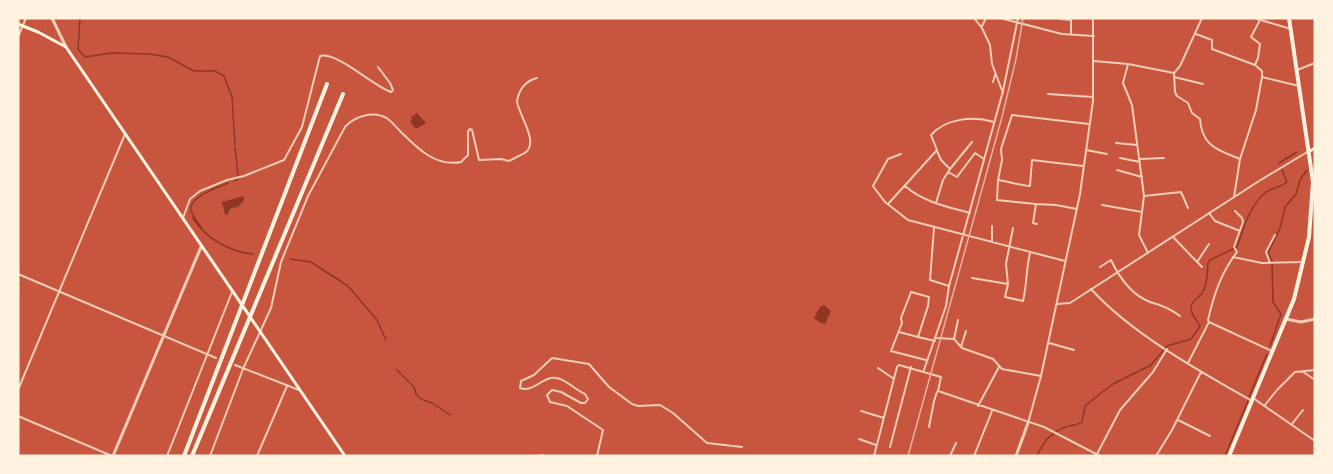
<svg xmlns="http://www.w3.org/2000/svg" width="1333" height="474" font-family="Figtree,sans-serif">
	<rect width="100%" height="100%" fill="#c8553d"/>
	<path fill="#8f3625" d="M417 113 426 123 416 129 410 122 412 120 411 117Z
		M244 196V200L238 207 231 208 227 215 225 214 222 202Z
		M824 305 831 311 825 324 819 322 814 318 820 307Z"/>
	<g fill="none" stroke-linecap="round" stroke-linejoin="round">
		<path stroke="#8f3625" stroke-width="1.5" d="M80 18 78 49 85 57 111 53 149 54 168 57 194 71H215L224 76 232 97 235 145
			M235 148 238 175
			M1279 163 1297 152
			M234 181 238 179
			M193 218C205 238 230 252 253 254
			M202 228C198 223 193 217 191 211 187 198 218 187 228 183
			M290 259 311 262 348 286 377 320 386 340
			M1270 346 1281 314 1273 302 1272 261 1268 253 1280 228 1285 207 1296 194 1300 180 1307 170
			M397 370 414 387 416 394 421 399 432 403 450 415
			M1249 397 1267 354
			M1037 456C1042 444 1050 433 1063 428 1069 425 1076 426 1082 422L1085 406 1105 390 1113 384 1151 365 1167 346 1191 339 1200 326C1198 321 1191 315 1191 309 1191 300 1198 299 1202 293 1208 285 1207 272 1208 263L1210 260 1237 247C1242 231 1251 203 1266 192 1272 188 1281 187 1287 182L1282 170
			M1225 456 1248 401"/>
		<path stroke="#f1ccb7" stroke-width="2" d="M974 18 982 28 990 45 992 64 1003 93
			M1000 18 1062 34 1094 36
			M1254 18 1291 29
			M1061 19 1071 20V35
			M982 26 986 18
			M1196 34 1212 40V49L1255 65 1262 71V77
			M18 37 26 18
			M1094 61 1128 64 1174 73 1175 92 1177 96 1188 103 1192 113 1200 119C1202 147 1218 150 1240 159
			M1128 64 1123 83 1132 105 1144 196 1139 235 1148 253
			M1255 65 1258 58 1260 44 1251 37 1260 20
			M1297 70 1315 63
			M1174 73 1180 66 1202 18
			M1174 77 1203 84
			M993 82 995 75
			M1048 94 1093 97
			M1116 143 1137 145
			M1086 150 1107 154
			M901 154 888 159 873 186 885 202 908 220 1065 261
			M1120 158 1140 162
			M1140 159 1164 158
			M950 169 972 142
			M1117 170 1142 177
			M948 172 957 177 975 153 984 159
			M998 180 1002 160 1001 149 1012 115 1089 124
			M905 186C923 202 948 207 970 213
			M1144 196 1181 192 1188 208
			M1234 197 1240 159 1256 110 1262 77 1299 86
			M936 203 943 180 950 169 941 160 937 151
			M888 204 937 150 931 135C946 118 973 116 994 122
			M1036 204 1056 205 1077 209
			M1102 205 1142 212
			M1209 213 1215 221 1240 231
			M183 218 190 199 200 191 227 180 244 176 284 160 302 127 320 56C336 51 373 86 391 92L393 90 390 83 378 67
			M1037 224 1033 223 1036 204 997 200 998 180C1010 182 1019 185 1030 186L1032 160 1083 166
			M934 228 930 280 949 286
			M1013 228 1006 264 1008 284 1005 297 1023 301C1027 285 1026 269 1030 253
			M1173 237 1202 267
			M992 242V226
			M1233 257 1262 263 1304 262
			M1197 262 1209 244
			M1270 263 1266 252 1275 235
			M1100 267 1111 260C1119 277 1132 295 1150 302 1161 305 1171 309 1180 316
			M18 274 216 358
			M972 278 1008 284
			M1091 289C1132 334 1199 371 1252 401
			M1057 304 1070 303 1259 181 1309 151
			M1209 322 1272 351
			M899 332 918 337
			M936 338 954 339 962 348 993 359 1002 369 1041 376
			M954 339 958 320
			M1049 343 1074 350
			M961 347 966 331
			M926 360 891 351 902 323 901 318 911 292 929 297 928 306 918 337 935 341
			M1188 363 1209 322 1208 320C1214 294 1221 273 1237 252L1234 247 1243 222 1242 218 1235 211
			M235 365 299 390
			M878 368 894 379
			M924 370 946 306 949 286 1003 91 1018 18
			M1302 371 1315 380
			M18 390 125 134
			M1253 398 1315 441
			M1265 405 1277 390 1295 372 1315 370
			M978 406 999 367
			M861 411 884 418
			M18 416 112 456
			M1178 420 1210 436
			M1028 423 1041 376 1080 194 1093 101V18
			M1292 424 1303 410
			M929 427 934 401 937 392
			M859 439 876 445
			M890 447 911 367
			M541 455 544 456
			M167 456 232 292
			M210 456 243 369 271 308 281 262 308 196 345 127C355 116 374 110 388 119 392 122 397 128 401 132 418 149 436 167 461 162L468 155V131L470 129 472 130 479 160 501 159 509 161C513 159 525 153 526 152 539 141 518 114 517 101 519 90 525 81 537 78
			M257 456 287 386
			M597 456 603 430 567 406 550 402 547 395 552 390 561 392 581 403H585L588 399 585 394C575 390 566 379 556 378 542 376 534 393 520 388L521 381 534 375 552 358 589 364 609 387 632 404 638 406 660 405 673 413 707 443 742 447
			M874 456 897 367 899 365 941 377 938 391 1044 427 1100 456
			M950 456 956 443
			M974 456 992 411
			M1096 456 1120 410 1153 372 1167 349
			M1156 456 1172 430 1201 372"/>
		<path stroke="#f1ccb7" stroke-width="3" d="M52 18 66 47
			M1286 319 1301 322 1315 319
			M113 456 201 247
			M1016 456 1028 423"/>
		<path stroke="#fff3e0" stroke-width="3" d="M18 24 38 32 66 47 345 456
			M1310 151 1315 148"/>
		<path stroke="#fff3e0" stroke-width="4" d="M1229 456 1294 299 1309 237 1313 182 1289 18"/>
		<path stroke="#fff3e0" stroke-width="4" d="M184 456 327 84
			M192 456 343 94"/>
		<path stroke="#e9b49f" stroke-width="1.5" d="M908 456 1002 117 1016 59 1023 18"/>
	</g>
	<rect width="1333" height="474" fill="none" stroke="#fff3e0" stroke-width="39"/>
</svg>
